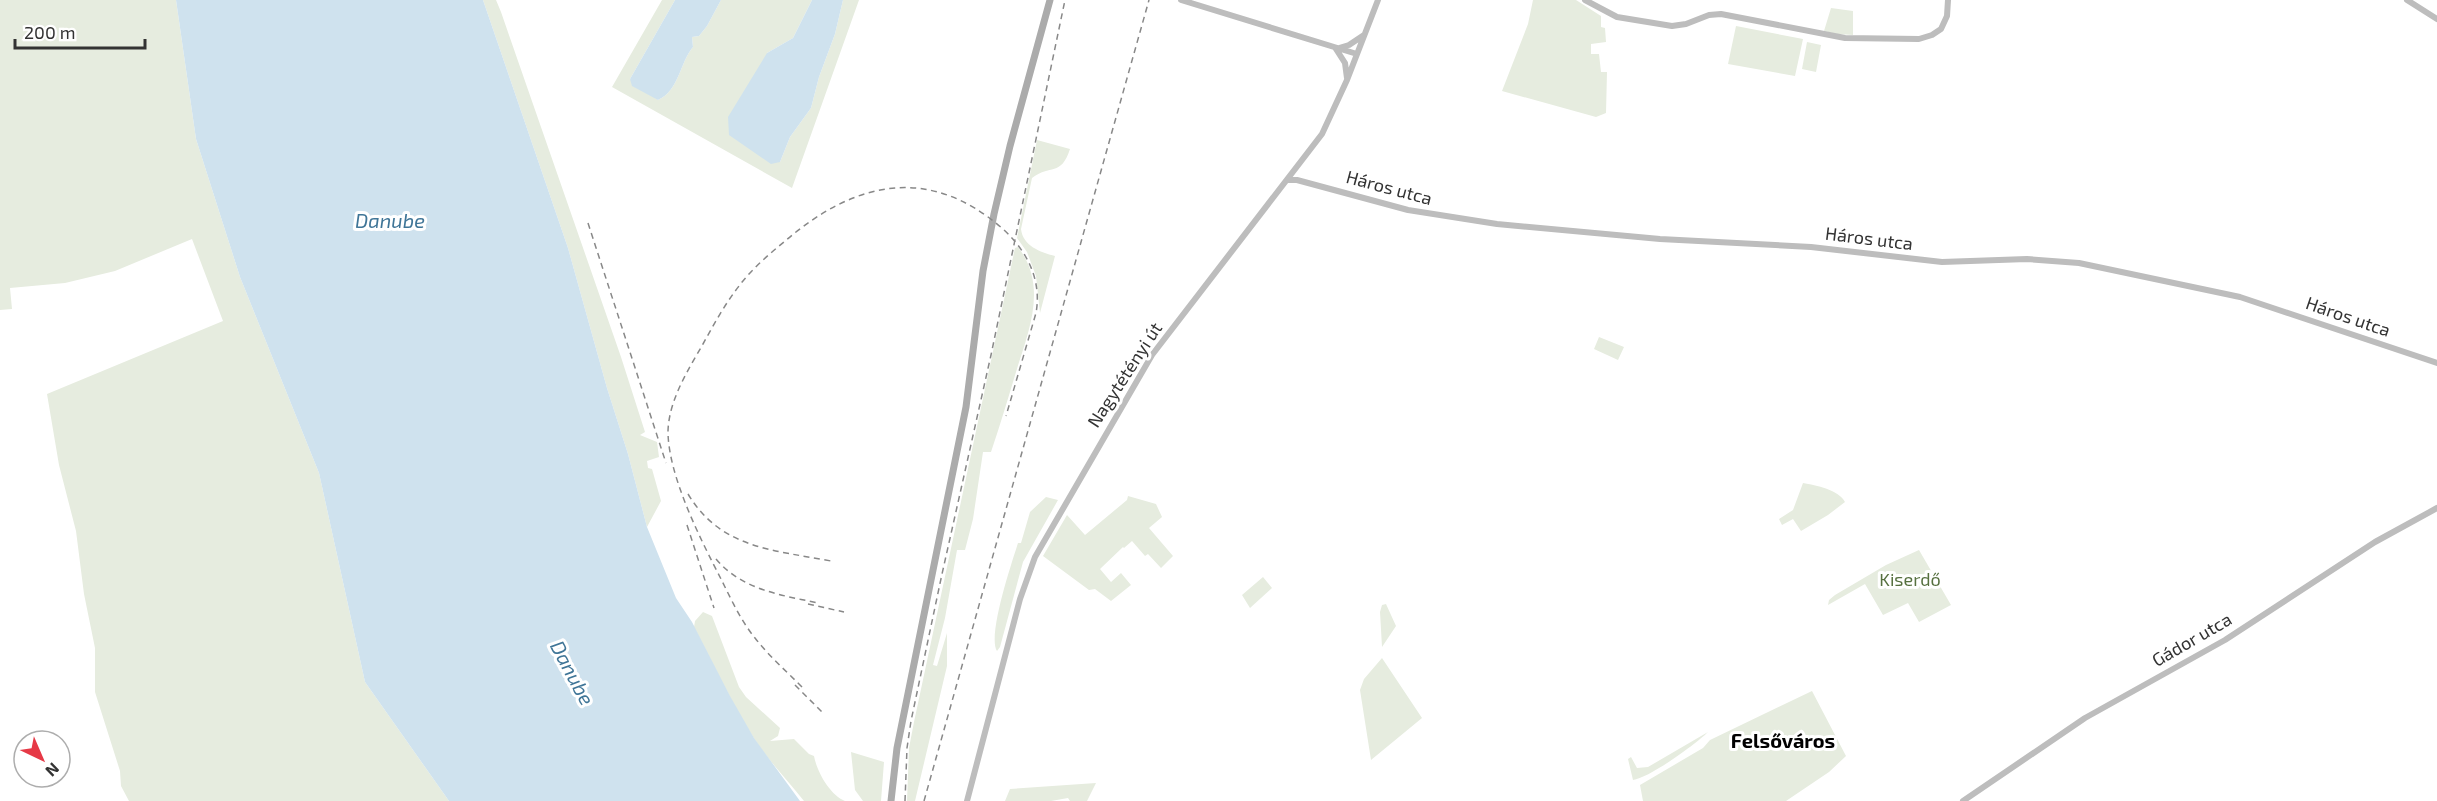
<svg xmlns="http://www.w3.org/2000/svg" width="2437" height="801" font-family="'Exo 2',sans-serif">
	<rect width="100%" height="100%" fill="#fff"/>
	<path fill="#e6ecdf" d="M0 0H176L196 139 240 277 319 473 365 682 449 801H129L121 786 120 771 95 692V648L84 594 76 531 59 465 47 394 223 321 192 239 115 271 65 283 10 288 12 309 0 310Z
		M483 0H496L501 12 621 357 645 432 640 435 657 442 659 457 647 461 648 468 652 469 661 501 647 527 628 454 607 388 568 248Z
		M662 0H675L630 79 658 100C679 91 680 62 693 47L692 37 699 36 707 26 721 0H812L793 38 767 53 780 162 790 137 811 108 819 77 835 34 843 0H859L792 188 612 87Z
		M1533 0H1576L1601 16V27L1605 28 1606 42 1591 44V54H1599L1601 72H1607L1606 113 1596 117 1502 91 1528 24Z
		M1831 8 1853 11V35L1837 34 1824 31Z
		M1736 26 1803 39 1795 76 1728 64Z
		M1807 42 1821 45 1816 72 1802 69Z
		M1037 140 1070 149C1061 177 1050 164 1032 178L1021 229C1023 246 1040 252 1055 256L1040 313 1036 276 1027 252 1017 238Z
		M1018 247C1048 286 1029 330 1016 372 1008 399 1000 425 991 452H983L973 519 965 550H957L945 618 933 665 937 666 947 633V666L915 801H907L909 748 914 722 1015 248Z
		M1599 337 1624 347 1618 360 1594 349Z
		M1803 483C1816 485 1839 490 1845 502L1828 515 1801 531 1793 519 1782 525 1779 519 1793 510Z
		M1128 496 1156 504 1162 517 1149 528 1173 556 1161 568 1148 554 1145 556 1132 541 1124 548 1123 547 1100 569 1111 582 1121 573 1131 585 1111 601 1095 589 1089 590 1043 556 1067 515 1085 535 1127 500Z
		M1046 497 1058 500 1023 562 1000 647 997 651C987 636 1012 562 1018 543H1021L1030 512Z
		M1919 550 1951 605 1919 622 1908 603 1883 615 1865 584 1828 605 1829 600 1835 595 1886 565Z
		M1263 577 1272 588 1250 608 1242 595Z
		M1386 604 1396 626 1382 647 1380 612 1382 605Z
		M703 612 712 616 739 687 746 697 780 728 778 736 770 741 794 739 809 754 814 756C817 772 830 795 845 801H804C788 781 769 761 755 740 732 704 714 665 694 627L695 621Z
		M1382 658 1422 718 1371 760 1360 690 1364 679Z
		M1812 691 1846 756 1829 772 1786 801H1643L1640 785 1703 748 1710 740Z
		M1708 732C1696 744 1649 778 1633 780L1628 759 1631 757 1637 768 1648 767Z
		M851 752 884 762 881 801H863L855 790Z
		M1096 783 1087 801H1070L1068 798 1051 801H1005L1010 789Z"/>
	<path fill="#cfe2ee" d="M176 0H483L568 248 607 388 628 454 647 527 676 598 692 622 730 696 754 738 800 801H449L365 682 319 473 240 277 196 139Z
		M675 0H721L707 26 699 36 692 37 693 47C680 62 679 91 658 100L632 86 630 79Z
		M812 0H843L835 34 819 77 811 108 790 137 780 162 771 164 729 135 728 117 767 53 793 38Z"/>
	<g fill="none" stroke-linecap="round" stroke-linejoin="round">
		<path stroke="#bdbdbd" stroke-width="6" d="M1181 0 1357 54
			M1585 0 1617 17 1672 26 1686 24 1709 15 1721 14 1845 38 1919 39 1932 35 1941 29 1947 16 1948 0
			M2407 0 2437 19
			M1339 48 1349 45 1364 35
			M1336 49 1345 63 1347 78
			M1288 180H1297L1408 210 1497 224 1660 239 1811 247 1942 262 2027 259 2079 263 2240 297 2437 363
			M967 801 1020 599 1035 557 1152 355 1322 134 1347 80 1378 0
			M1963 801 2085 718 2225 640 2375 542 2437 508"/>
		<path stroke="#ababab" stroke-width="7" d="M891 801 897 748 966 407 983 271 994 214 1010 146 1050 0"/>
		<path stroke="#888" stroke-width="1.5" stroke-dasharray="6 4.5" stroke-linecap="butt" d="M588 223 666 463
			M688 494C721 549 774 550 831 561
			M687 525 714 608
			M716 559C742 590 781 595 818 603
			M808 604 844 612
			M795 685 822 712
			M802 687C786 671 769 656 755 638 741 621 731 599 721 579 701 540 668 476 668 431 669 400 688 370 703 344 714 324 725 304 739 286 752 269 768 255 784 242 854 181 929 164 1003 229 1027 251 1042 280 1036 313L1006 416
			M905 801 907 748 911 721 942 574 991 355 1065 0
			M924 801 1149 0"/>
	</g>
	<g text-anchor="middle" stroke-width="6" stroke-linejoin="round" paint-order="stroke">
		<g font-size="18" fill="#333" stroke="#fff">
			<text transform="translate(1389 188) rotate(15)" y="6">Háros utca</text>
			<text transform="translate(1869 239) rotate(7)" y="6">Háros utca</text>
			<text transform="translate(2348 317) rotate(19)" y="6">Háros utca</text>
			<text transform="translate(1125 375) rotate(-57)" y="6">Nagytétényi út</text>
			<text transform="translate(2192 640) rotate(-30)" y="6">Gádor utca</text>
		</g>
		<g font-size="18" fill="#56703f" stroke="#fff">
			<text x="1910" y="586">Kiserdő</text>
		</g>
		<g font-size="20" font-style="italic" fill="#3f7597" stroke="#fff">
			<text x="390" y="228">Danube</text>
			<text transform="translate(572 673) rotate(62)" y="7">Danube</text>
		</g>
		<g font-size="20" font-weight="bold" fill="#000" stroke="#fff">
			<text x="1783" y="748">Felsőváros</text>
		</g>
	</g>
	<g transform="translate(42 759) rotate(136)"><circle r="28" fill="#ffffff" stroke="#adadad" stroke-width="1.5"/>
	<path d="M0-4.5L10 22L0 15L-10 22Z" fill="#e63946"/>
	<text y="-9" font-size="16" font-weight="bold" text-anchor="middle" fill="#333333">N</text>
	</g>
	<path d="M15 39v9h130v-9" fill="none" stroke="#333333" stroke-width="3"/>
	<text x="24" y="39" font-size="18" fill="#333333" stroke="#ffffff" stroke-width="4.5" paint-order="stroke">200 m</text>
</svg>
